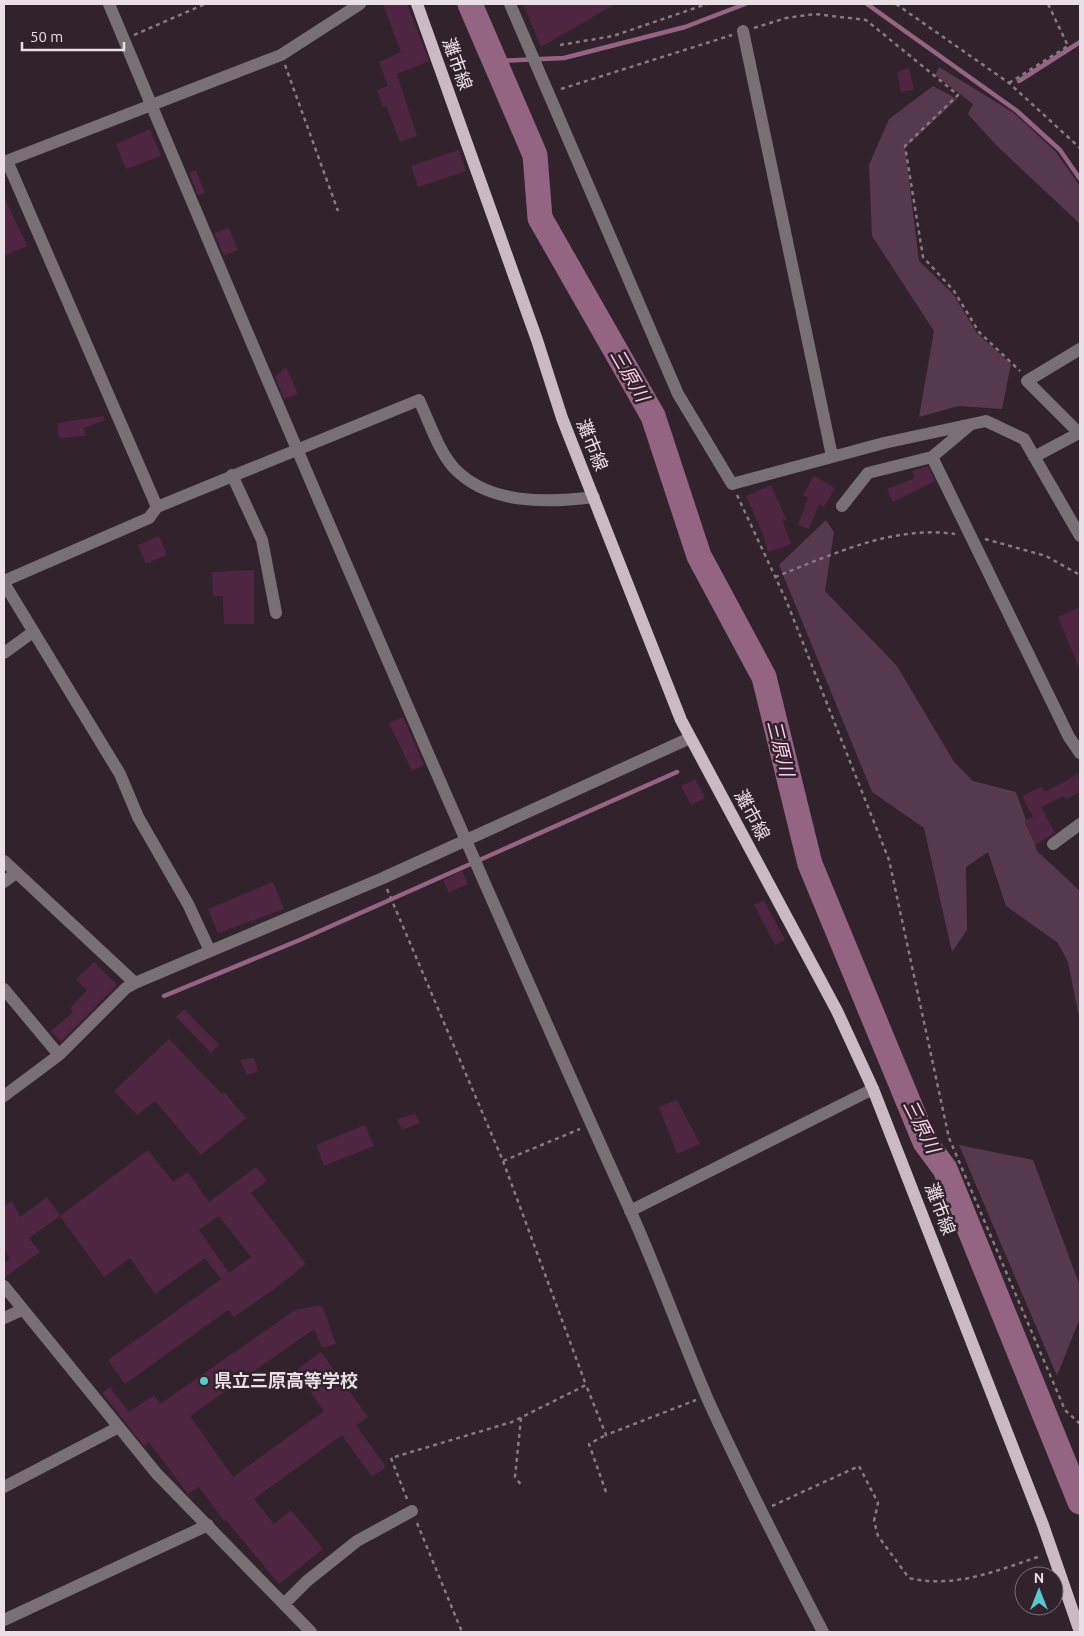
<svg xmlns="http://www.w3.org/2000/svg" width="1084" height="1636" font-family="Ubuntu,'Noto Sans JP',sans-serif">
	<rect width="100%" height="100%" fill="#31222b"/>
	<path fill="#57394d" d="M939 67 1014 113 1056 152 1080 186V224L996 145 968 114 973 104 935 75Z
		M933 86 957 99 905 148 919 261 953 294 977 333 1011 364 1002 409 958 406 919 417 934 331 872 236 869 165 889 119Z
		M826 520 834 532 825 591 897 666 954 762 973 781 1016 792 1037 851 1080 891V1022L1068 962 1058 943 1006 906 988 852 966 867 967 930 952 952 924 828 872 792 779 565Z
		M959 1145 1033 1160 1080 1286V1318L1057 1376Z"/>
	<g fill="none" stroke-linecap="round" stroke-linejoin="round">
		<path stroke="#946483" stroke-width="4.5" d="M867 4 1017 111 1060 150 1080 179
			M494 61 564 58 685 27 745 4
			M1019 81 1080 42
			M164 996 302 939 677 772"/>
		<path stroke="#946483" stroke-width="25" d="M470 4 535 155 540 218 653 416 699 556 764 677 810 864 925 1142 945 1169 1080 1502"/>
	</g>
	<path fill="#4f2642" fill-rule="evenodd" d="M383 4H407L429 61 397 74 417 136 400 142 386 105 383 107 377 90 388 86 379 62 401 52Z
		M523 4H615L541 47Z
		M909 68 914 90 901 92 897 72Z
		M150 129 161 156 126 169 116 144Z
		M459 150 466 171 418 187 411 166Z
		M196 170 205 193 198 195 189 173Z
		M4 196 27 246 4 256Z
		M229 228 238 250 224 256 214 233Z
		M286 367 298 394 284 399 275 377Z
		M104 416 105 420 84 428 85 436 59 438 57 423Z
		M928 466 935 481 893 502 887 489 915 478 912 471Z
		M814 476 835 488 824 507 819 504 809 529 798 525 808 498 803 495Z
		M771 485 787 521 782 519 791 544 768 552 762 532 746 496Z
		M159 536 167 555 146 564 138 545Z
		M254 570V624H224L223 596H213L212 572Z
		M1080 607V671L1058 617Z
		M403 717 424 765 412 771 389 723Z
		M1080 773V792L1067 799 1064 796 1041 807 1055 833 1035 845 1024 821 1033 817 1022 796 1041 787 1045 792Z
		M695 779 705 798 691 805 681 786Z
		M462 871 468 884 449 893 443 880Z
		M273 882 284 909 218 933 208 909Z
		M764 900 785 940 775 945 754 905Z
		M94 962 117 985 61 1042 51 1031 73 1012 70 1008 87 990 76 979Z
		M184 1009 219 1045 211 1053 176 1017Z
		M169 1039 196 1067 195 1069 197 1068 222 1094 224 1092 246 1118 201 1155 155 1101 137 1115 114 1091Z
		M254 1058 258 1071 247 1075 240 1060Z
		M677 1100 700 1144 677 1154 659 1107Z
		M415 1114 420 1123 402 1130 397 1119Z
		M365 1125 374 1146 324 1166 316 1145Z
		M148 1150 173 1182 188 1172 209 1202 256 1167 267 1181 251 1193 306 1264 273 1290 234 1317 228 1310 125 1384 108 1360 221 1279 205 1258 155 1294 130 1258 104 1277 60 1216 29 1238 40 1252 4 1278V1263L10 1259 4 1249V1206L12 1201 20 1217 47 1197 60 1216ZM219 1216 251 1257 229 1273 199 1230Z
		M322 1305 336 1344 322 1348 314 1329 190 1416 233 1477 324 1411 295 1371 321 1352 368 1417 356 1425 386 1467 372 1477 342 1435 254 1499 274 1524 291 1510 323 1549 279 1584 226 1520 224 1521 199 1487 188 1494 149 1442 144 1446 102 1393 110 1387 129 1412 154 1395 160 1404 295 1310Z"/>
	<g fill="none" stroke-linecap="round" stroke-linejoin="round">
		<path stroke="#877a82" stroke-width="2.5" stroke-dasharray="4 4" stroke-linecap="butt" d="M896 4 1009 83 1080 148
			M754 28 786 18 815 14 866 20 958 95 905 146 923 257 954 291 979 332 1020 371
			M134 35 205 4
			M560 45 613 36 707 4
			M285 65 338 211
			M1009 83 1068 46 1048 4
			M561 89 732 35
			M737 495 786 600 889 860 949 1138 1065 1410 1080 1424
			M985 539 1046 556 1080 575
			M775 577C832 555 892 525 955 534
			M387 889 503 1161 580 1129
			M503 1161 586 1385
			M521 1418 515 1477 522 1486
			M606 1492 589 1444 606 1435
			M407 1499 391 1458 512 1422 586 1385 606 1435 696 1400
			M772 1506 859 1466 878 1503 874 1521 878 1536 909 1578C955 1589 998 1570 1041 1556
			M417 1523 462 1632"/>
		<path stroke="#787075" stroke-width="12" d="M109 4C278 408 450 811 630 1210 658 1272 681 1337 708 1400 744 1479 783 1555 823 1632
			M510 4 678 394 732 484 884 443 986 421 1024 439 1080 536
			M743 31 832 456
			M7 161 157 507
			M4 162 281 55 360 4
			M932 457 1069 737 1080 753
			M1034 457 1079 433 1027 381 1080 349
			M232 475 262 540 276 613
			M842 506 868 473 932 457 970 425
			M4 581 149 518 157 507 419 400C429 421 438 450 454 468 489 505 548 503 594 497
			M4 583 120 774 138 817 188 904 210 951
			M4 653 33 632
			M1053 844 1080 824
			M4 861 135 983
			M4 882 16 873
			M4 989 59 1055
			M4 1096 59 1055 126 988 135 983 383 878 690 738
			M630 1211 873 1089
			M4 1286 157 1474 311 1632
			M4 1318 22 1310
			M4 1487 117 1428
			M284 1604 307 1581 357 1541 412 1511
			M4 1620 208 1525"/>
		<path stroke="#cbbac4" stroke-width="12" d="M417 4 537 340 562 418 681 720 837 1011 873 1089 1043 1525 1080 1632"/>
	</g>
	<circle fill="#54cdc8" stroke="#31222b" stroke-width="2" cx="204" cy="1381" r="5"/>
	<g text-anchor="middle" stroke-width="5" stroke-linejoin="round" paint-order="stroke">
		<g font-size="18" fill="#e9dfe5" stroke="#31222b">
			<text transform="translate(457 64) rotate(70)" y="6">灘市線</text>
			<text transform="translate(592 445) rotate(68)" y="6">灘市線</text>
			<text transform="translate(752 815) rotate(62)" y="6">灘市線</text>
			<text transform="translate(940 1209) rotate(69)" y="6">灘市線</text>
		</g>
		<g font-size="18" font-weight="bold" fill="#e9dfe5" stroke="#31222b" text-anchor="start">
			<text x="214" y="1387">県立三原高等学校</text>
		</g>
		<g font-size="19" font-style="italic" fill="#fbceea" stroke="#31222b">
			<text transform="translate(630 375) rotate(60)" y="7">三原川</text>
			<text transform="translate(781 748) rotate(76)" y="7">三原川</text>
			<text transform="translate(922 1126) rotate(63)" y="7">三原川</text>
		</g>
	</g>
	<rect width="1084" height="1636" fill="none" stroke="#e9dfe5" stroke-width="10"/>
	<g transform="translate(1039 1591)"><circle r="24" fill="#31222b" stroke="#7b6e75"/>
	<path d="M0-4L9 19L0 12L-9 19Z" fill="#54cdc8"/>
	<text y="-8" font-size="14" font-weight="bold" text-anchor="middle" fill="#e9dfe5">N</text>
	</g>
	<path d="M22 42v8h102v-8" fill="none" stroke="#e9dfe5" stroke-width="2.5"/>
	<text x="30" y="42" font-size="15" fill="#e9dfe5" stroke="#31222b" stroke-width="4" paint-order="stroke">50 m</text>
</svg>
